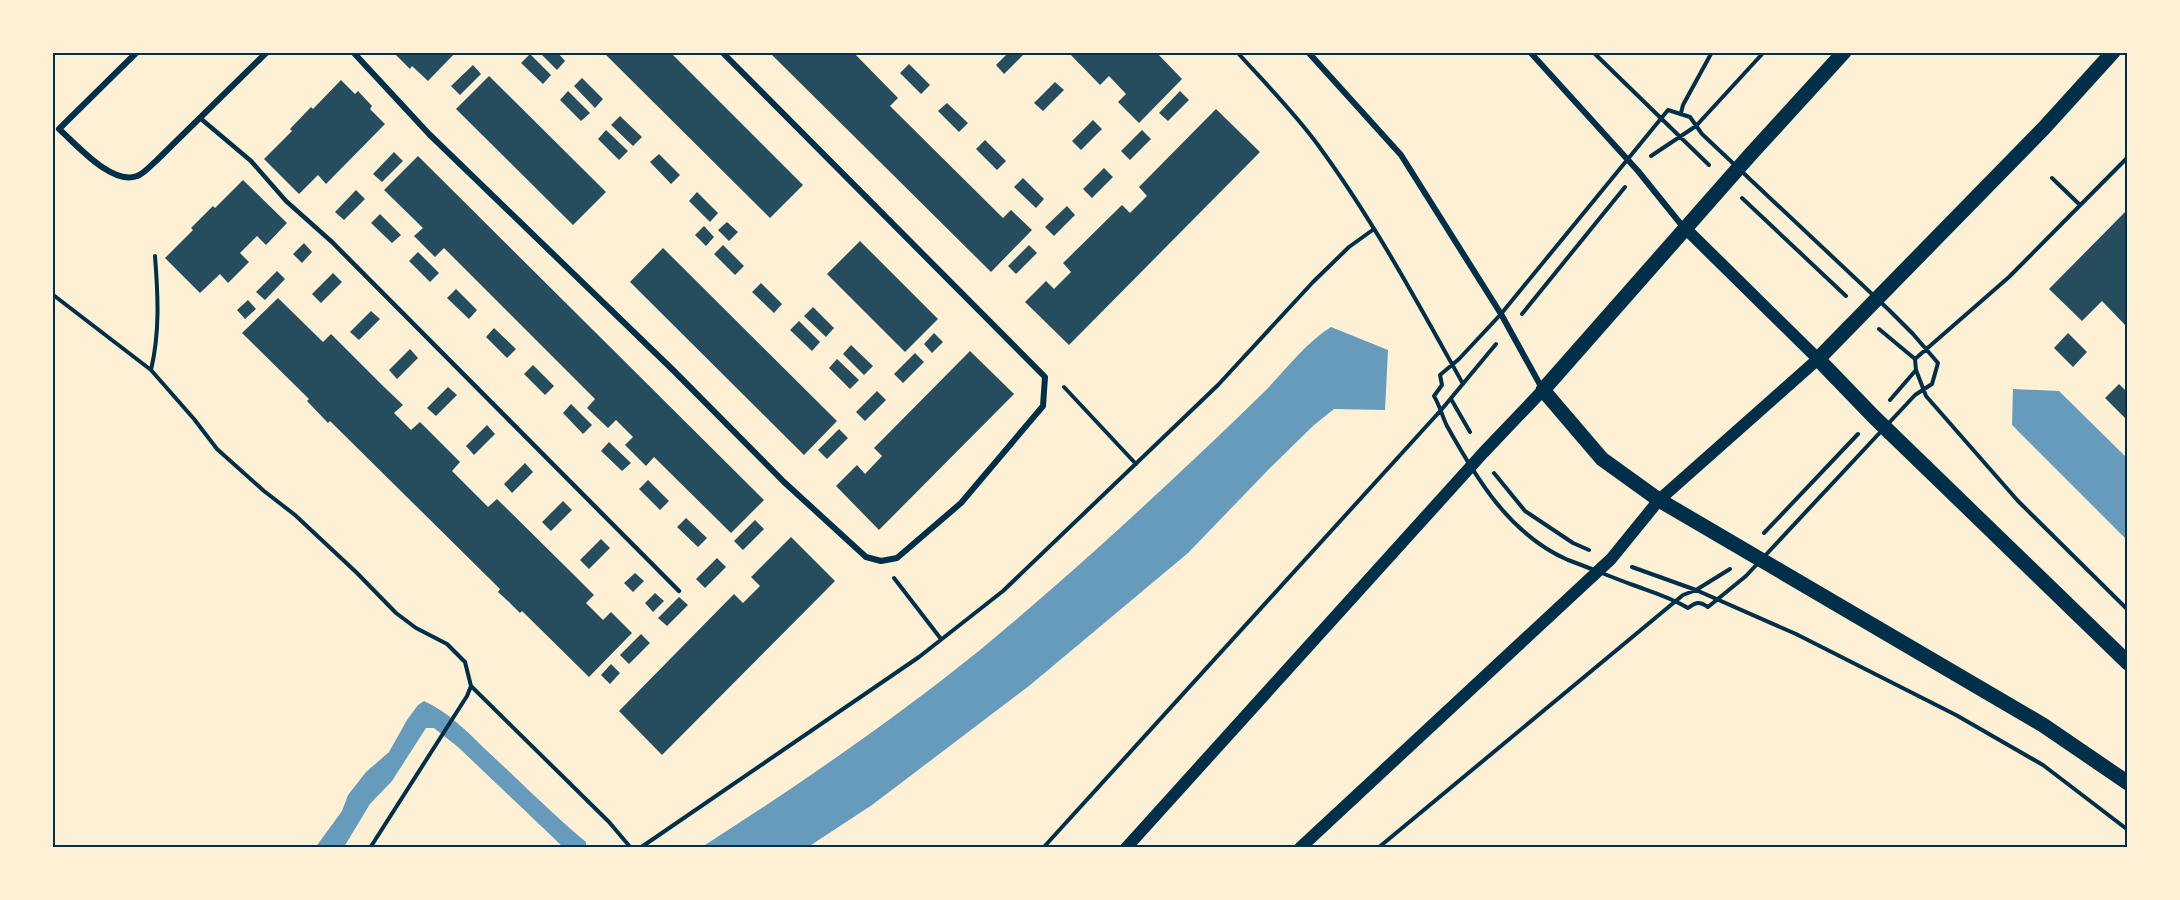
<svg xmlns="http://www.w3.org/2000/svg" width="2180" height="900" font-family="'DM Sans',sans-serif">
	<rect width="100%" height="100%" fill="#fdf0d5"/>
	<path fill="#669bbc" d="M1331 327 1388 350 1385 410 1334 409 1314 425 1269 469 1188 553 1029 686 872 805 808 847H702C797 786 892 721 980 650 1028 610 1075 569 1121 527 1169 483 1217 438 1263 393 1286 370 1304 344 1331 327Z
		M2013 389 2059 391 2127 458V540L2012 425Z
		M424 701C448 712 468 732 486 750 519 780 551 813 586 842V847H563L458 747 434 728H426L392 781 370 804 344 847 315 848 342 811 348 795 366 772 389 752 407 720 418 705Z"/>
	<path fill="#264d5e" d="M397 52H456L428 81 412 66 410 69 395 54Z
		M539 52H557L565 61 557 70Z
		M603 52H670L803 185 770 218Z
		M769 52H853L898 98 890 106 1003 218 1011 210 1032 230 991 272Z
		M1009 52H1026L1004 74 996 65Z
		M1068 52H1156L1182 79 1139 123 1118 102 1126 94 1109 76 1100 85Z
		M530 54 551 75 543 84 521 63Z
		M909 64 930 85 921 94 900 73Z
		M473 65 481 74 460 95 451 86Z
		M489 76 606 192 573 225 456 109Z
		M582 78 603 99 595 108 574 86Z
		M341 80 355 94 358 91 372 106 370 109 385 124 326 184 318 175 299 194 264 159 292 131 290 129 311 107 313 109Z
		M1055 82 1064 90 1043 111 1034 103Z
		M568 91 590 113 581 121 560 100Z
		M1180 91 1189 100 1168 121 1159 113Z
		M947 103 968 123 959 132 938 111Z
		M1216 109 1260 152 1069 345 1025 302 1046 281 1054 289 1071 272 1063 263 1122 205 1130 213 1147 196 1139 187Z
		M620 116 642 137 633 146 611 125Z
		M1093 120 1102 129 1081 150 1072 141Z
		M606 130 628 151 619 160 598 139Z
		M1142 130 1151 139 1130 160 1121 151Z
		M985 140 1006 161 997 170 976 149Z
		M394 152 403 161 382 182 373 174Z
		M659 154 680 175 671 184 650 162Z
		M418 156 764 500 731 533 654 457 646 466 625 445 633 437 616 420 608 428 587 408 595 399 444 248 435 257 414 236 423 228 384 190Z
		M1104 168 1113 177 1092 198 1083 189Z
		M1023 178 1044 199 1036 208 1014 187Z
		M243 180 287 223 266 245 257 236 240 253 249 262 228 283 220 274 200 293 165 258 193 230 191 228 213 206 215 208Z
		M356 190 365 199 344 220 335 212Z
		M697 192 718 213 710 222 689 201Z
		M1067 206 1075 215 1054 236 1045 227Z
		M2127 210V327L2102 301 2082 321 2049 289Z
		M380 214 401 235 392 243 371 223Z
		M727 222 738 232 729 241 718 230Z
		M704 226 714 237 706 246 695 235Z
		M860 241 938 319 905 352 827 274Z
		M304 243 312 252 302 263 293 254Z
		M723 245 744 266 735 275 714 254Z
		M1029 245 1037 253 1016 274 1008 266Z
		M663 248 837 421 804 455 630 282Z
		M418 252 439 273 430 282 409 261Z
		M277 271 285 279 265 300 256 292Z
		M333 273 342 282 321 303 312 294Z
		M761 283 782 304 774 313 752 292Z
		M456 289 477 310 469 319 447 298Z
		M278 298 323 342 331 334 382 385 403 405 394 413 411 430 420 422 460 462 452 471 488 507 497 499 574 575 594 595 586 603 603 620 611 612 632 633 589 677 522 611 520 613 509 602 498 592 500 589 330 421 328 423 307 401 309 399 242 333Z
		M248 300 256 309 245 319 237 310Z
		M813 307 834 328 826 337 804 316Z
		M371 311 380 319 359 340 350 332Z
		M799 321 820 342 812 351 790 330Z
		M494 328 516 349 507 358 486 337Z
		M934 333 943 342 932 353 924 344Z
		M2068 333 2087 352 2073 367 2054 348Z
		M851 345 873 366 864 375 843 354Z
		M410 349 418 358 397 379 389 370Z
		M970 351 1014 394 879 530 836 486 857 465 865 474 882 456 874 448Z
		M915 353 924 362 903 383 894 374Z
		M837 359 859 380 850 389 829 368Z
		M533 365 554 386 545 395 524 374Z
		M2119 384 2127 392V415L2125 418 2105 398Z
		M448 387 457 395 436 416 427 408Z
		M877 391 886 400 865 421 856 412Z
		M571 404 592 425 583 434 563 413Z
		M487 425 495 434 474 455 466 446Z
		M839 429 848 438 827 459 818 450Z
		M609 442 631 463 622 471 601 451Z
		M525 463 533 472 512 493 504 484Z
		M648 480 669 501 660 510 639 489Z
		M563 501 572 510 551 531 542 522Z
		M686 518 707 538 698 547 677 527Z
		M755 520 764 529 743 550 734 541Z
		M791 537 835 581 662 755 619 711 734 594 743 603 760 586 751 577Z
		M601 539 610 548 589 569 580 560Z
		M717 558 726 567 705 588 696 579Z
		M635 573 644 581 633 592 624 583Z
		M655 593 664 601 653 612 645 603Z
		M679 597 688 605 667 626 658 618Z
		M641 634 650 643 629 664 620 655Z
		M611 664 620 673 610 684 601 675Z"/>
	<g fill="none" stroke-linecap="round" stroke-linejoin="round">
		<path stroke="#003049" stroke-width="4" d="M1237 52C1265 83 1294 112 1318 145 1373 220 1418 303 1463 384
			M1593 52 1709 165
			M1668 110 1690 117 1702 134 1889 310 1913 334 1938 363 1932 384 1915 395 1746 576 1708 607C1699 601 1696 602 1688 608 1670 597 1652 592 1633 585 1611 577 1590 568 1568 560 1510 535 1476 478 1447 426 1442 416 1440 406 1434 396L1442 385 1440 375 1459 359 1501 314Z
			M1681 113 1683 105 1712 52
			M1651 156 1696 126 1764 52
			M2052 178 2080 205
			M1742 198 1846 296
			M52 294 151 370 194 419 217 449 264 491 295 515 357 573 396 613 416 628 447 644 465 662 471 686 609 822 631 848
			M1522 314 1625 187
			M1879 329 1915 359
			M151 370C160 332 158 295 155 256
			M1916 370 1926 396 2018 501 2128 610
			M1064 387 1136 464
			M1451 399 1470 432
			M1890 400 1916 370 1915 359 2009 277 2128 157
			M1494 473 1525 511 1573 543 1589 550
			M1764 533 1858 434
			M1632 567 1696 590 1796 634 1956 715 2043 765 2128 830
			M894 578 941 639
			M370 848 467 696 471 686
			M640 848 919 657 1003 591 1218 385 1313 282 1349 247 1374 229
			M1043 848 1442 409 1496 344
			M1378 848 1683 595 1696 590 1730 569"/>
		<path stroke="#003049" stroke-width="4.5" d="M200 118 251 161 286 201 332 242 679 591"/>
		<path stroke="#003049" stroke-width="6" d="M137 52 59 129C76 144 112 186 137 176 144 174 151 165 156 161L267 52
			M353 52 429 134 673 370 784 482 866 557 881 561 897 558 961 503 1043 406 1045 377 722 52
			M1308 52 1401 155 1501 314 1543 390
			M1530 52 1638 171 1684 228"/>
		<path stroke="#003049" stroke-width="12" d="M1126 848 1483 453 1543 390
			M1300 848 1611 559 1659 500 1818 359 1685 228"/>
		<path stroke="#003049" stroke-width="15" d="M1844 52 1750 155 1543 390 1602 459 1659 500 2043 725 2128 783
			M2113 52 2044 128 1818 359 1874 417 2128 663"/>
	</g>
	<rect width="2180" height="900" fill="none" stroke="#fdf0d5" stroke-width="108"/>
	<rect x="54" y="54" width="2072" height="792" fill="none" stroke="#003049" stroke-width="2"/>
</svg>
